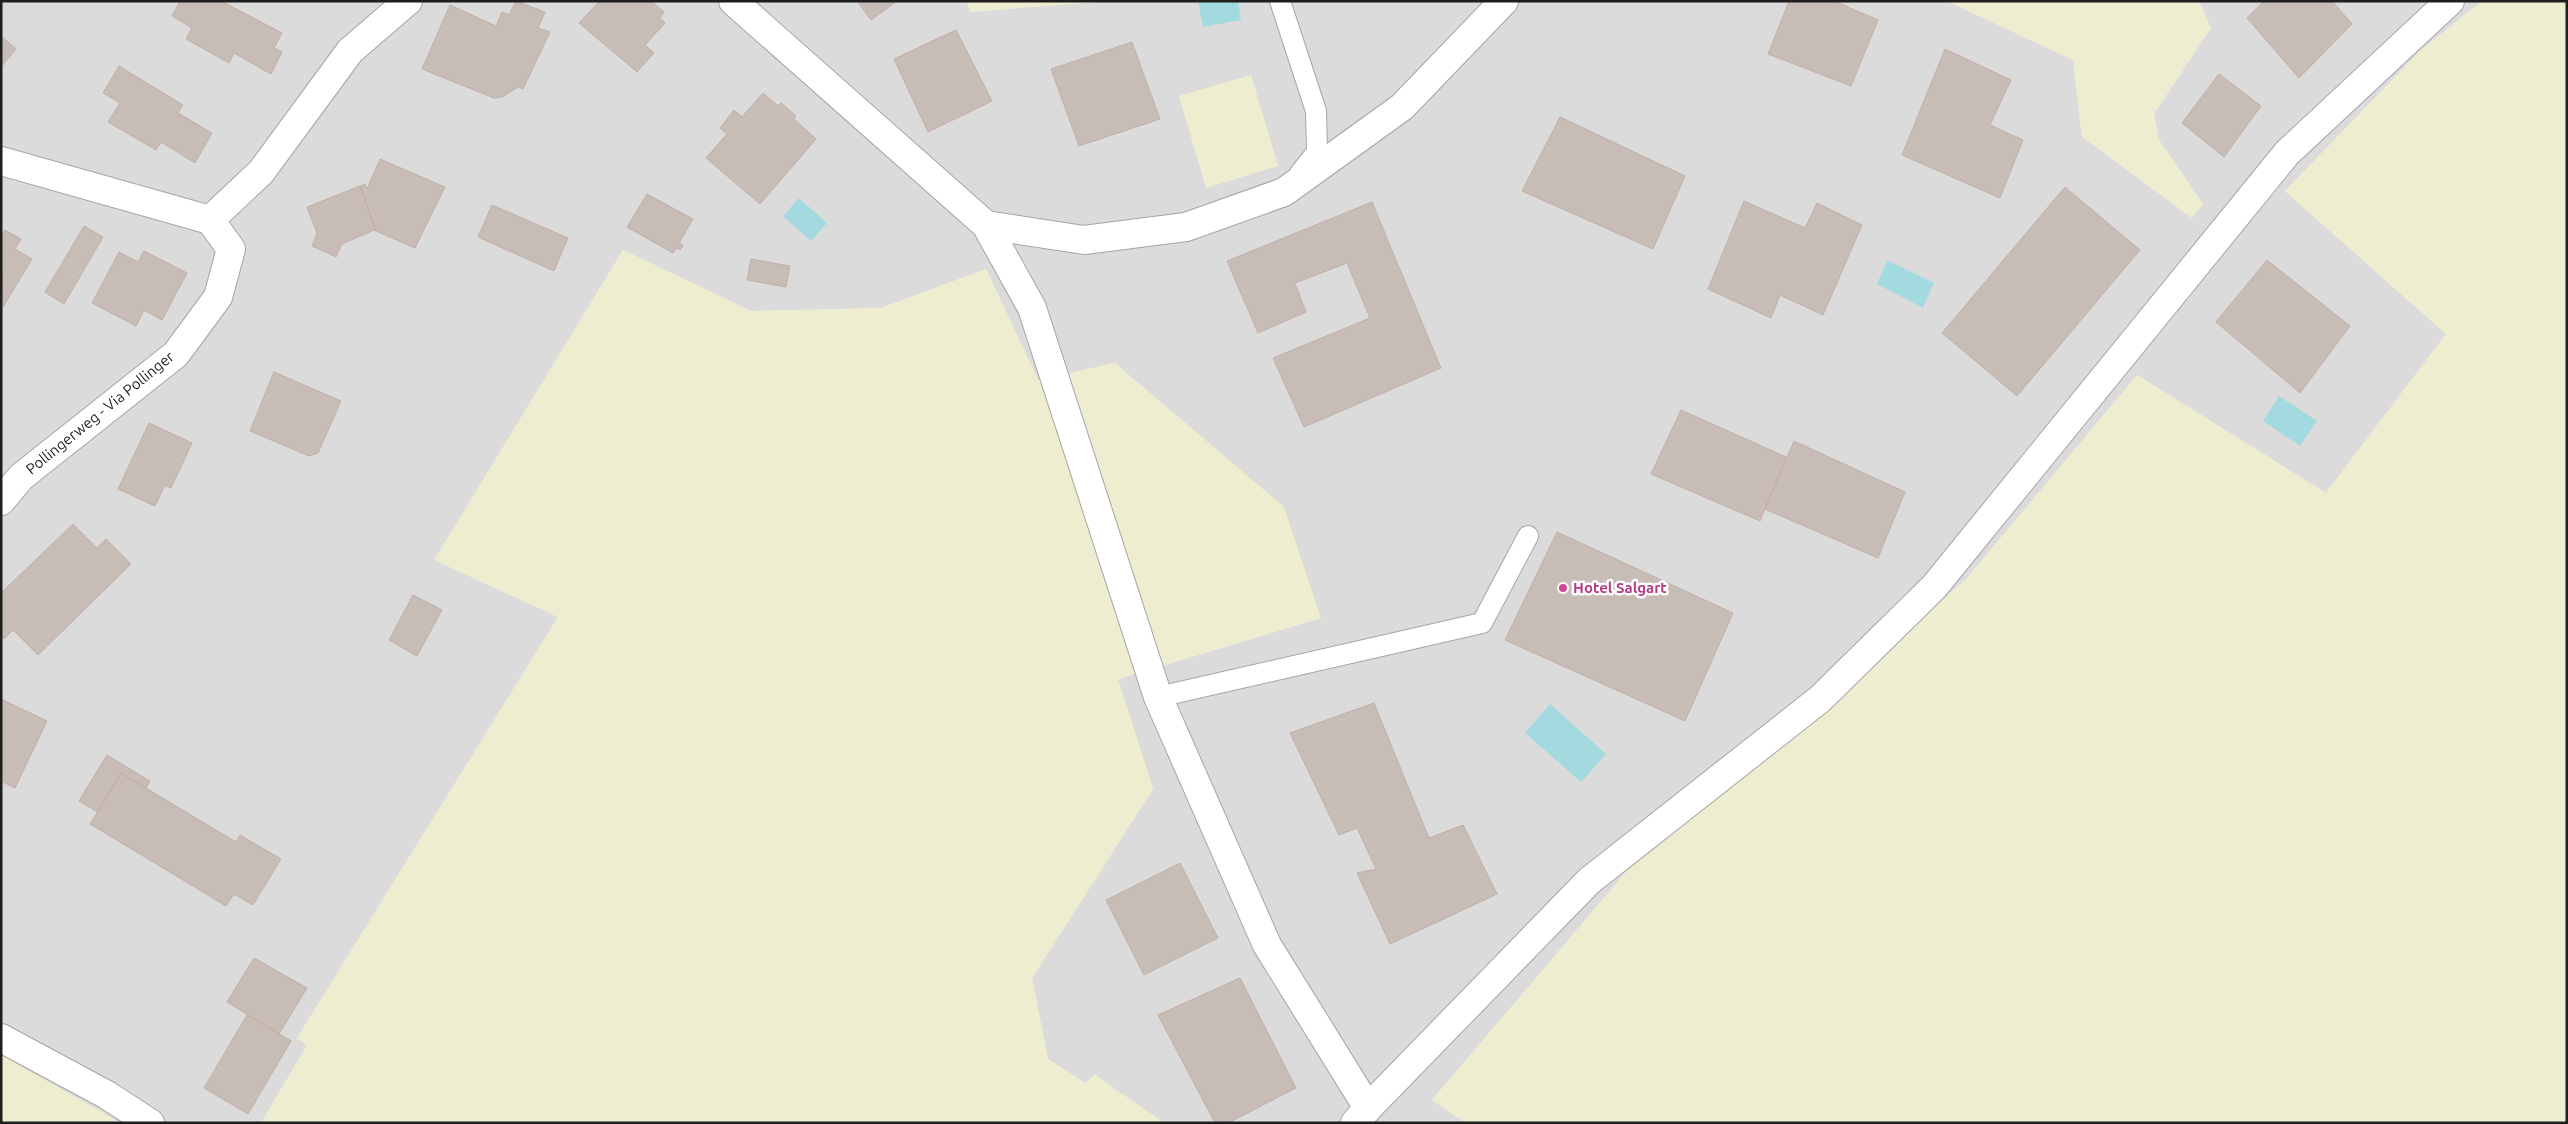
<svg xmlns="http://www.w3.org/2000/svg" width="2568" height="1124" font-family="Ubuntu,sans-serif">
	<rect width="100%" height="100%" fill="#f0eae4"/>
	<path fill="#dcdbdb" d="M1 1H967L970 12 1108 1H1947L2073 60 2082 137 2203 204 2159 140 2154 114 2211 28 2199 1H2482L2421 50 2285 191 2446 334 2326 493 2137 375 1967 578 1752 770 1626 872 1432 1100 1466 1123H1164L1095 1075 1085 1083 1048 1059 1032 978 1153 789 1118 679 1321 618 1115 363 1038 380 986 269 881 308 751 311 623 250 435 560 558 617 297 1038 307 1045 261 1123H119L1 1055Z"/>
	<path fill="#efedcf" d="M967 1H1108L970 12Z
		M1947 1H2199L2211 28 2154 114 2159 140 2203 204 2192 218 2082 137 2073 60Z
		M2482 1H2567V1123H1466L1432 1100 1626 872 1752 770 1967 578 2137 375 2326 493 2446 334 2285 191 2421 50Z
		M1251 75 1278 166 1206 188 1179 96Z
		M623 250 751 311 881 308 986 269 1038 380 1115 363 1284 507 1321 618 1118 679 1153 789 1032 978 1048 1059 1085 1083 1095 1075 1164 1123H261L307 1046 297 1038 558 617 434 560Z
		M1 1055 114 1119 119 1123H1Z"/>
	<path fill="#a3dadf" d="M1198 1H1238L1241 20 1203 27Z
		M799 198 827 223 811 241 783 216Z
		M1887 260 1934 283 1923 308 1877 284Z
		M2279 396 2317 421 2300 446 2263 421Z
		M1550 704 1606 754 1581 782 1525 733Z"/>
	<path fill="#c8bcb7" stroke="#c2aea6" d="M180 1H221L282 33 274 48 282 52 271 74 234 53 229 63 186 39 192 28 172 16Z
		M516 1 545 12 538 28 550 32 523 89 518 87 502 97 494 98 422 69 450 5 496 26 502 12 509 15Z
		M600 1H651L664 12 660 18 665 23 645 45 654 53 637 72 579 23Z
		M857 1H897L871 20Z
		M1789 1H1834L1878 20 1851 86 1768 54Z
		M2264 1H2332L2352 24 2299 78 2247 18Z
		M956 30 992 101 928 132 894 59Z
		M1 36 16 49 1 67Z
		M1132 42 1160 119 1079 146 1051 69Z
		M1945 49 2011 80 1990 125 2023 140 2000 198 1902 155Z
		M119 66 183 105 178 113 212 133 195 163 161 142 156 150 108 122 120 103 103 93Z
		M2219 74 2261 106 2224 157 2182 123Z
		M763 93 778 106 781 103 796 116 794 119 816 139 760 204 706 158 727 134 720 128 734 110 742 117Z
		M1560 117 1685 176 1653 249 1522 191Z
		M380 159 445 187 415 248 376 231 360 186 365 184 367 189Z
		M360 186 376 231 374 230 342 244 336 257 312 246 317 233 307 207Z
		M2065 187 2140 250 2017 396 1942 333Z
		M647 194 693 219 679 243 683 245 680 250 676 248 673 253 627 227Z
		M1744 201 1805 228 1817 203 1862 225 1823 315 1780 295 1771 318 1708 289Z
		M1372 202 1441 368 1304 427 1273 358 1370 318 1347 263 1295 283 1306 312 1258 333 1227 261Z
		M492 205 568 238 554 271 478 237Z
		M84 226 103 237 64 304 45 292Z
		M5 230 21 239 15 249 32 259 3 307 1 236Z
		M144 251 187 273 162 320 144 310 136 326 92 303 119 252 138 262Z
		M751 259 790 266 786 287 747 280Z
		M2267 260 2350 326 2300 393 2216 322Z
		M274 372 341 401 318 453 309 456 250 431Z
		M1681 410 1786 457 1760 521 1651 474Z
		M149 423 192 443 171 488 165 485 155 506 118 489Z
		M1794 441 1905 492 1878 558 1765 509Z
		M73 524 97 548 106 539 131 564 38 655 13 630 4 639 1 636V593Z
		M1557 532 1733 613 1685 721 1505 640Z
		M413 595 442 610 417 656 389 640Z
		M1 699 47 721 15 788 1 781Z
		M1374 703 1429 838 1463 825 1497 894 1390 944 1357 873 1376 869 1357 828 1339 835 1290 733Z
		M107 755 150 781 146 788 121 773 98 812 79 801Z
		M121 773 236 842 240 835 281 859 253 905 234 894 226 906 90 824Z
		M1180 863 1218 938 1144 975 1106 900Z
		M254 958 307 988 279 1034 227 1002Z
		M1240 978 1296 1088 1228 1123H1215L1158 1015Z
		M247 1015 291 1041 248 1114 204 1088Z"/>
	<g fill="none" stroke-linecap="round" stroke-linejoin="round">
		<g stroke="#a5a5a5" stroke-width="22">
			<path id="lane" d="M1280 1 1316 111 1317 152 1300 173
				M1158 697 1482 623 1528 536"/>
		</g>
		<g stroke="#a5a5a5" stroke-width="30">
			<path id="street" d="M733 1 986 225 1032 308 1158 697 1267 945 1368 1108 1355 1123
				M1 161 210 220 261 172 350 51 408 1
				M986 225 1084 240 1186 227 1284 192 1402 107 1504 1
				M1 501 21 477 176 354 218 297 231 249 210 220
				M1 1038 107 1095 150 1123
				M1368 1108 1589 881 1820 699 1934 587 2287 153 2450 1"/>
		</g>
		<use href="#lane" stroke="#fff" stroke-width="20"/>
		<use href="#street" stroke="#fff" stroke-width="28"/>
	</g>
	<circle fill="#d1479c" stroke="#fff" stroke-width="2" cx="1563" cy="588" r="5"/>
	<g text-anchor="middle" stroke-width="5" stroke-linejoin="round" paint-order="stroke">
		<g font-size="15" fill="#1e1e1e" stroke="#fff">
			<text transform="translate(100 413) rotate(-39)" y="5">Pollingerweg - Via Pollinger</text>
		</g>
		<g font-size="15" font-weight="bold" fill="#b23c85" stroke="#fff" text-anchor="start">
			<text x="1573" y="593">Hotel Salgart</text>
		</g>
	</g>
	<rect width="2568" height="1124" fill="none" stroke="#1e1e1e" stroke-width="5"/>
</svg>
